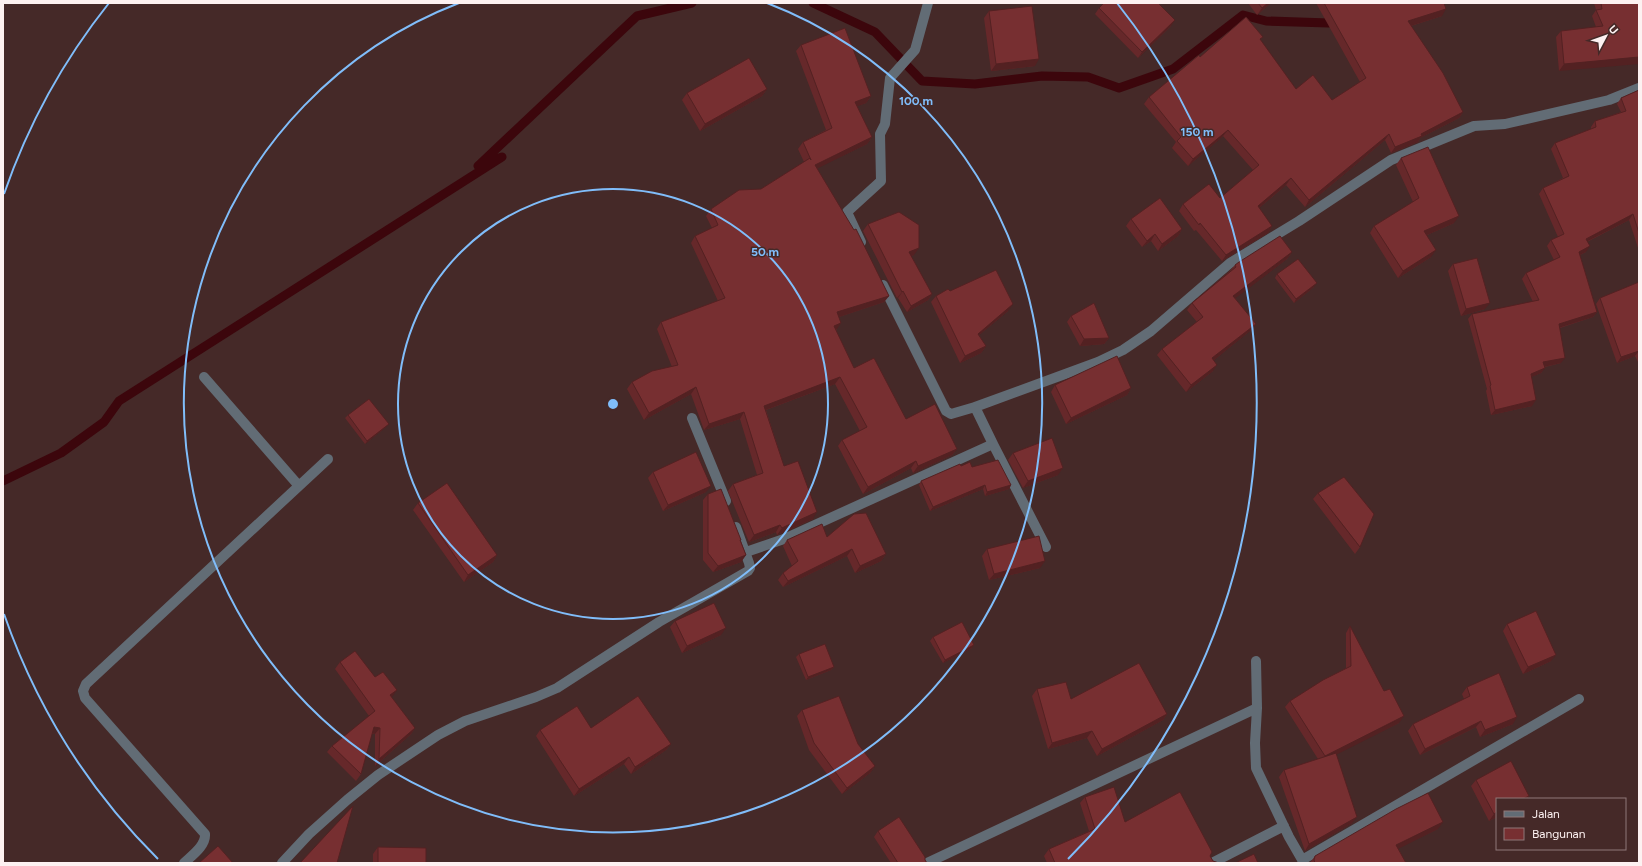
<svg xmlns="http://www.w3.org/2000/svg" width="1642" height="866" font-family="Figtree,sans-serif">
	<rect width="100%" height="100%" fill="#452928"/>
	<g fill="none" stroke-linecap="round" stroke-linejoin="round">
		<path stroke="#3c060c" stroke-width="9" d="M813 3 875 32 922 81 975 84 1042 76 1088 77 1119 88 1173 69 1243 15 1266 21 1329 23 1337 19
			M3 481 61 453 104 422 119 401 502 157 478 166 637 16 692 3"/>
		<path stroke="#626c75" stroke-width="10" d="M861 242 847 212 881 181 880 134 885 124 890 78 915 50 928 3
			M883 285 946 411 951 414 975 407
			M204 377 299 486
			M692 418 726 501
			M993 444 1046 547
			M746 552 784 539 993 444 975 407 1098 362 1123 350 1151 331 1230 263 1299 221 1391 160 1474 126 1505 124 1609 100 1639 88
			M1256 661 1257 708 1255 743 1256 768 1289 837 1304 863
			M1302 860 1579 699
			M184 863C191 856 206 846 205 834L85 698 83 691 86 684 328 459
			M282 863 309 834 347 800 378 775 438 735 465 721 536 697 557 688 659 622 748 571 750 568 749 563 736 527
			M927 863 1257 708
			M1212 863 1284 826"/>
	</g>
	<path fill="#66282a" d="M1248 3H1271L1257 15Z
		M1316 3H1444L1442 16 1411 26 1463 112 1459 118 1420 138 1418 142 1391 153 1385 140 1305 207 1286 185 1259 208 1272 226 1268 233 1222 261 1196 230 1194 231 1179 211 1183 204 1220 198 1253 170 1223 136 1188 166 1172 148 1176 142 1144 104 1149 97 1200 57 1260 40 1296 89 1332 100 1360 82Z
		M1594 3H1639L1559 71 1556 37 1561 31 1596 27 1592 16 1596 10Z
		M1099 8 1171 26 1138 58 1095 14Z
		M989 11 1035 66 991 71 984 18Z
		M801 45 871 96 866 103 857 106 872 137 867 144 817 168 889 296 884 302 839 317 837 329 836 330 854 368 906 419 957 449 952 455 913 473 911 468 863 494 838 446 842 440 860 431 835 384 766 410 784 466 813 519 782 533 777 535 776 532 749 542 728 491 733 484 757 475 740 419 704 430 691 394 644 420 627 389 632 382 672 367 657 329 661 322 718 301 691 243 695 236 712 228 706 216 711 209 761 189 804 162 798 149 803 142 826 130 796 51Z
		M767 89 762 96 700 131 682 100 687 93Z
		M1639 90V251L1629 220 1587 242 1586 252 1580 255 1597 312 1593 317 1560 328 1561 363 1545 367 1541 373 1531 377 1532 406 1491 415 1486 391 1487 389 1468 319 1472 314 1533 302 1522 279 1526 273 1554 260 1547 246 1551 240 1558 237 1539 194 1543 188 1563 178 1551 149 1555 143 1591 129V127L1595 121 1621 112 1617 104 1621 98Z
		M1401 158 1454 223 1427 235 1431 257 1398 278 1370 233 1374 226 1413 202 1396 165Z
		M1131 219 1182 229 1178 236 1158 251 1151 241 1142 247 1126 226Z
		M868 224 914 255 911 256 932 294 928 300 907 312 898 298H897L863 231Z
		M1292 252 1287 259 1235 298 1256 324 1251 330 1214 360 1213 371 1186 392 1157 355 1162 349 1197 322 1187 310 1192 303 1230 271 1235 265Z
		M1453 264 1485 309 1461 316 1448 271Z
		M1277 274 1314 287 1294 303 1275 278Z
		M1639 282V364L1635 356 1617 363 1596 304 1600 298Z
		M950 291 1008 311 979 335 986 346 981 353 960 363 931 302 936 296Z
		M1071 316 1109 338 1104 344 1080 346 1067 322Z
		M1055 385 1131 388 1127 395 1066 424 1051 392Z
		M348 415 386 427 365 444 345 418Z
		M1013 453 1058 475 1023 488 1008 460Z
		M961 466 972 467 1011 485 1009 489 985 496 983 489 930 511 919 485 921 481Z
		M653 472 706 492 663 511 648 478Z
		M1318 493 1360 547 1355 554 1313 499Z
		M708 494 741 540V541L746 555 741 562 713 572 703 560V500Z
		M418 503 497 555 493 562 464 582 413 510Z
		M827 537 886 554 881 561 855 573 847 556 783 587 778 580 783 573 792 566 783 546 787 540Z
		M987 549 1040 568 989 580 982 556Z
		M675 621 721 635 682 653 670 627Z
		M1507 624 1551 661 1523 674 1503 631Z
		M1350 626 1399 723 1336 754 1352 823 1305 851 1279 777 1284 770 1318 759 1285 707 1290 701 1346 668V633Z
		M933 637 972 648 943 663 930 641Z
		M799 654 834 667 831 670 806 680 796 657Z
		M340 662 391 697 415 728 411 734 375 766V734H372L361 774 356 781 327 752 332 746 369 716 335 669Z
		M1467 687 1513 724 1480 737 1476 727 1420 755 1408 731 1413 724 1464 699 1462 694Z
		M1037 689 1071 699 1167 714 1163 720 1097 756 1087 738 1048 749 1032 696Z
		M802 710 858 744 875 766 870 773 842 794 809 750 797 716Z
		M591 728 671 744 666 750 631 774 624 764 574 796 536 736 540 730Z
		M1476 780 1529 796 1527 799H1497V817L1489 821 1471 786Z
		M1085 797 1125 822 1210 856 1213 861 1219 863H1047L1044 856 1049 849 1089 831 1080 803Z
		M1438 829 1398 848 1406 863H1310L1315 856Z
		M878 831 925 860 927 863H891L874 837Z
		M378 847 426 863H373V854Z"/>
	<path fill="#532122" d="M1268 3H1271L1257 15 1262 8Z
		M1446 9 1442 16 1404 28 1408 21Z
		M1175 20 1171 26 1138 58 1142 52Z
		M1639 57V64L1559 71 1564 64Z
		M1039 59 1035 66 991 71 996 64Z
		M767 89 762 96 700 131 705 124Z
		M871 96 866 103 850 109 855 102Z
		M1463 112 1459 118 1420 138 1418 142 1391 153 1395 147Z
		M1228 130 1223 136 1188 166 1193 159Z
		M1389 134 1385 140 1305 207 1309 200Z
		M872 137 867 144 810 172 815 165Z
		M1291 178 1286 185 1253 213 1258 206Z
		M1633 214 1629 220 1582 244 1586 239Z
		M1459 216 1454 223 1420 238 1424 231Z
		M1272 226 1268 233 1222 261 1226 255Z
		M1182 229 1178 236 1158 251 1162 244Z
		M1155 234 1151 241 1142 247 1147 241Z
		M1590 246 1586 252 1575 257 1579 252Z
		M919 248 914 255 904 259 909 252Z
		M1436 250 1431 257 1398 278 1403 271Z
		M1292 252 1287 259 1229 303 1233 296Z
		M1317 283 1314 287 1294 303 1296 299Z
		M903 291 898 298H897L902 292Z
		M932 294 928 300 907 312 911 306Z
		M889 296 884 302 833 319 837 312Z
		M1490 303 1485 309 1461 316 1466 309Z
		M1013 304 1008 311 973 340 978 334Z
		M1597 312 1593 317 1555 329 1559 324Z
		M841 323 837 329 829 332 834 326Z
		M1256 324 1251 330 1208 365 1212 358Z
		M1109 338 1104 344 1080 346 1084 339Z
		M986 346 981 353 960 363 965 356Z
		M1639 351 1635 356 1617 363 1621 357Z
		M1565 358 1561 363 1539 368 1543 362Z
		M1217 365 1213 371 1186 392 1191 385Z
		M1545 368 1541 373 1527 379 1531 374Z
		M840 377 835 384 760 412 764 406Z
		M696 387 691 394 644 420 649 413Z
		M1131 388 1127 395 1066 424 1071 418Z
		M1536 400 1532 406 1491 415 1495 410Z
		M744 412 740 419 704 430 709 424Z
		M389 424 386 427 365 444 367 441Z
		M957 449 952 455 913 473 918 466Z
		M916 461 911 468 863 494 868 487Z
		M1063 468 1058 475 1023 488 1028 481Z
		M985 485 983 489 930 511 933 507Z
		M1011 485 1009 489 985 496 987 492Z
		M711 486 706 492 663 511 668 505Z
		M817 512 813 519 777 535 782 528Z
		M780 525 776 532 749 542 754 535Z
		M852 549 847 556 783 587 788 581Z
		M886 554 881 561 855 573 860 566Z
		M497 555 493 562 464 582 468 575Z
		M746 555 741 562 713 572 718 566Z
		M1045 561 1040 568 989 580 994 574Z
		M726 628 721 635 682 653 687 646Z
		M974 645 972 648 943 663 945 660Z
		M1556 655 1551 661 1523 674 1528 667Z
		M834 667 831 670 806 680 808 677Z
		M397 690 392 697 385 702 390 695Z
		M1167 714 1163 720 1097 756 1102 749Z
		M1404 716 1399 723 1320 763 1325 756Z
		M1517 717 1513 724 1480 737 1485 730Z
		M1481 721 1476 727 1420 755 1425 749Z
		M374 727 380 728 375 734 369 733Z
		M415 728 411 734 375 766 379 759Z
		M1092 731 1087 738 1048 749 1052 743Z
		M671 744 666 750 631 774 635 767Z
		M629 757 624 764 574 796 579 789Z
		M875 766 870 773 842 794 847 788Z
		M1497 812V817L1489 821 1494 814Z
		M1357 817 1352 823 1305 851 1309 844Z
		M1443 822 1438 829 1392 852 1396 845Z"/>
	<path fill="#772f31" stroke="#532122" d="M1104 3H1158L1175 20 1142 52 1099 8Z
		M1258 3H1268L1262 8Z
		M1324 3H1444L1446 9 1408 21 1443 73 1463 112 1421 134 1422 136 1395 147 1389 134 1309 200 1291 178 1258 206 1272 226 1226 255 1200 223 1199 225 1183 204 1209 184 1220 198 1259 165 1228 130 1193 159 1177 141 1181 137 1149 97 1199 55 1200 57 1246 17 1263 37 1260 39 1296 89 1313 75 1332 100 1366 78Z
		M1601 3H1639V57L1564 64 1561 31 1603 26 1596 10 1602 9Z
		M1032 6 1039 59 996 64 989 11Z
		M845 28 871 96 855 102 872 137 815 165 854 230 856 229 889 296 837 312 841 323 834 326 854 368 874 358 906 419 935 404 957 449 918 466 916 461 868 487 842 440 867 427 840 377 764 406 784 466 798 461 817 512 786 526 782 528 780 525 754 535 733 484 763 473 744 412 709 424 696 387 649 413 632 382 652 371 678 365 661 322 725 298 695 236 718 225 711 209 739 190 761 189 810 158 811 160 803 142 832 128 801 45Z
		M749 58 767 89 705 124 687 93Z
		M1639 90V233L1633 214 1586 239 1590 246 1579 252 1597 312 1559 324 1565 358 1543 362 1545 368 1531 374 1536 400 1495 410 1490 386 1491 385 1472 314 1539 300 1526 273 1560 257 1551 240 1564 234 1543 188 1569 176 1555 143 1596 127 1595 121 1626 111 1621 98Z
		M1428 147 1459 216 1424 231 1436 250 1403 271 1374 226 1419 198 1401 158Z
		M1160 198 1182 229 1162 244 1155 234 1147 241 1131 219Z
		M899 212 919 225V248L909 252 932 294 911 306 903 291 902 292 868 224Z
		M1280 236 1292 252 1233 296 1256 324 1212 358 1217 365 1191 385 1162 349 1203 317 1192 303 1236 267 1235 265 1239 262Z
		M1477 258 1490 303 1466 309 1453 264Z
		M1298 259 1317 283 1296 299 1277 274Z
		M996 270 1013 304 978 334 986 346 965 356 936 296 948 289 950 291Z
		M1639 282V351L1621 357 1600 298Z
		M1094 303 1109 338 1084 339 1071 316Z
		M1117 356 1131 388 1071 418 1055 385Z
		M369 399 389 424 367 441 348 415Z
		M1052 438 1063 468 1028 481 1013 453Z
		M696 452 711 486 668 505 653 472Z
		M998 460 1011 485 987 492 985 485 933 507 921 481 960 464 961 466 970 462 972 467Z
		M1344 477 1374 514 1360 547 1318 493Z
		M447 483 497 555 468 575 418 503Z
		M721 489 741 540H740L746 555 718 566 708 553V494Z
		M866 513 886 554 860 566 852 549 788 581 783 573 798 561 787 540 822 524 827 537 854 514Z
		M1039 536 1045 561 994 574 987 549Z
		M714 603 726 628 687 646 675 621Z
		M1536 611 1556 655 1528 667 1507 624Z
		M962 622 974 645 945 660 933 637Z
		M1350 626 1384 691 1390 689 1404 716 1325 756 1290 701 1323 680 1351 666Z
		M825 644 834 667 808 677 799 654Z
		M355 651 375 677 383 672 397 690 390 695 415 728 379 759 380 728 374 727 361 774 332 746 375 711 340 662Z
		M1139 663 1167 714 1102 749 1092 731 1052 743 1037 689 1066 682 1071 699Z
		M1499 673 1517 717 1485 730 1481 721 1425 749 1413 724 1470 696 1467 687Z
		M638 696 671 744 635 767 629 757 579 789 540 730 577 706 591 728Z
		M839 696 858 744 875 766 847 788 814 743 802 710Z
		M1336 753 1357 817 1309 844 1284 770Z
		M1511 761 1529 796 1523 799H1497V812L1494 814 1476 780Z
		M1114 787 1125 822 1180 792 1212 852 1210 856 1213 861 1219 863H1055L1049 849 1095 829 1085 797Z
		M1428 793 1443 822 1396 845 1406 863H1315L1314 860 1315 856 1396 809Z
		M353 806 337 863H300Z
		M899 817 925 857V860L927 863H898L878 831Z
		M218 846 233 863H199Z
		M378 847 426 848V863H378Z
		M1254 854 1258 863H1235Z"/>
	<g fill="none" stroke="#80bdfa" stroke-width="2">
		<circle cx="613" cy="404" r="215"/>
		<path d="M767 3A429 429 0 1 1 459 3"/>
		<path d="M158 859A644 644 0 0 1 4 614M4 194A644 644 0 0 1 109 3M1117 3A644 644 0 0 1 1068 859"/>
	</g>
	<circle cx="613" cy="404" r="6" fill="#80bdfa" stroke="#452928" stroke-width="2"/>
	<g font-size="12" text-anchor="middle" font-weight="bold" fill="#80bdfa" stroke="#452928" stroke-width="3" stroke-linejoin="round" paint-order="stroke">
		<text x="916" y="105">100 m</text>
		<text x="1197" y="136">150 m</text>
		<text x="765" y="256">50 m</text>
	</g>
	<rect width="1642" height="866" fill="none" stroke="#fdf1f1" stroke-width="8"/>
	<rect x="1496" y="798" width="130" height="52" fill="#452928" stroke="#8f7978"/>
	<rect x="1504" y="811" width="20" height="6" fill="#626c75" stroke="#8f7978"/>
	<text x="1532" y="818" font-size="12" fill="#fdf1f1">Jalan</text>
	<rect x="1504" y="828" width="20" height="12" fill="#772f31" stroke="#8f7978"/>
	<text x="1532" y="838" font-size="12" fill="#fdf1f1">Bangunan</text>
	<g transform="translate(1606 36) rotate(49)" stroke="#452928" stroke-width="3" paint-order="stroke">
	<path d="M0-3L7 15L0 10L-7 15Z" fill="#fdf1f1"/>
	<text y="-6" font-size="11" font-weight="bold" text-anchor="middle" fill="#fdf1f1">U</text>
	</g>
</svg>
